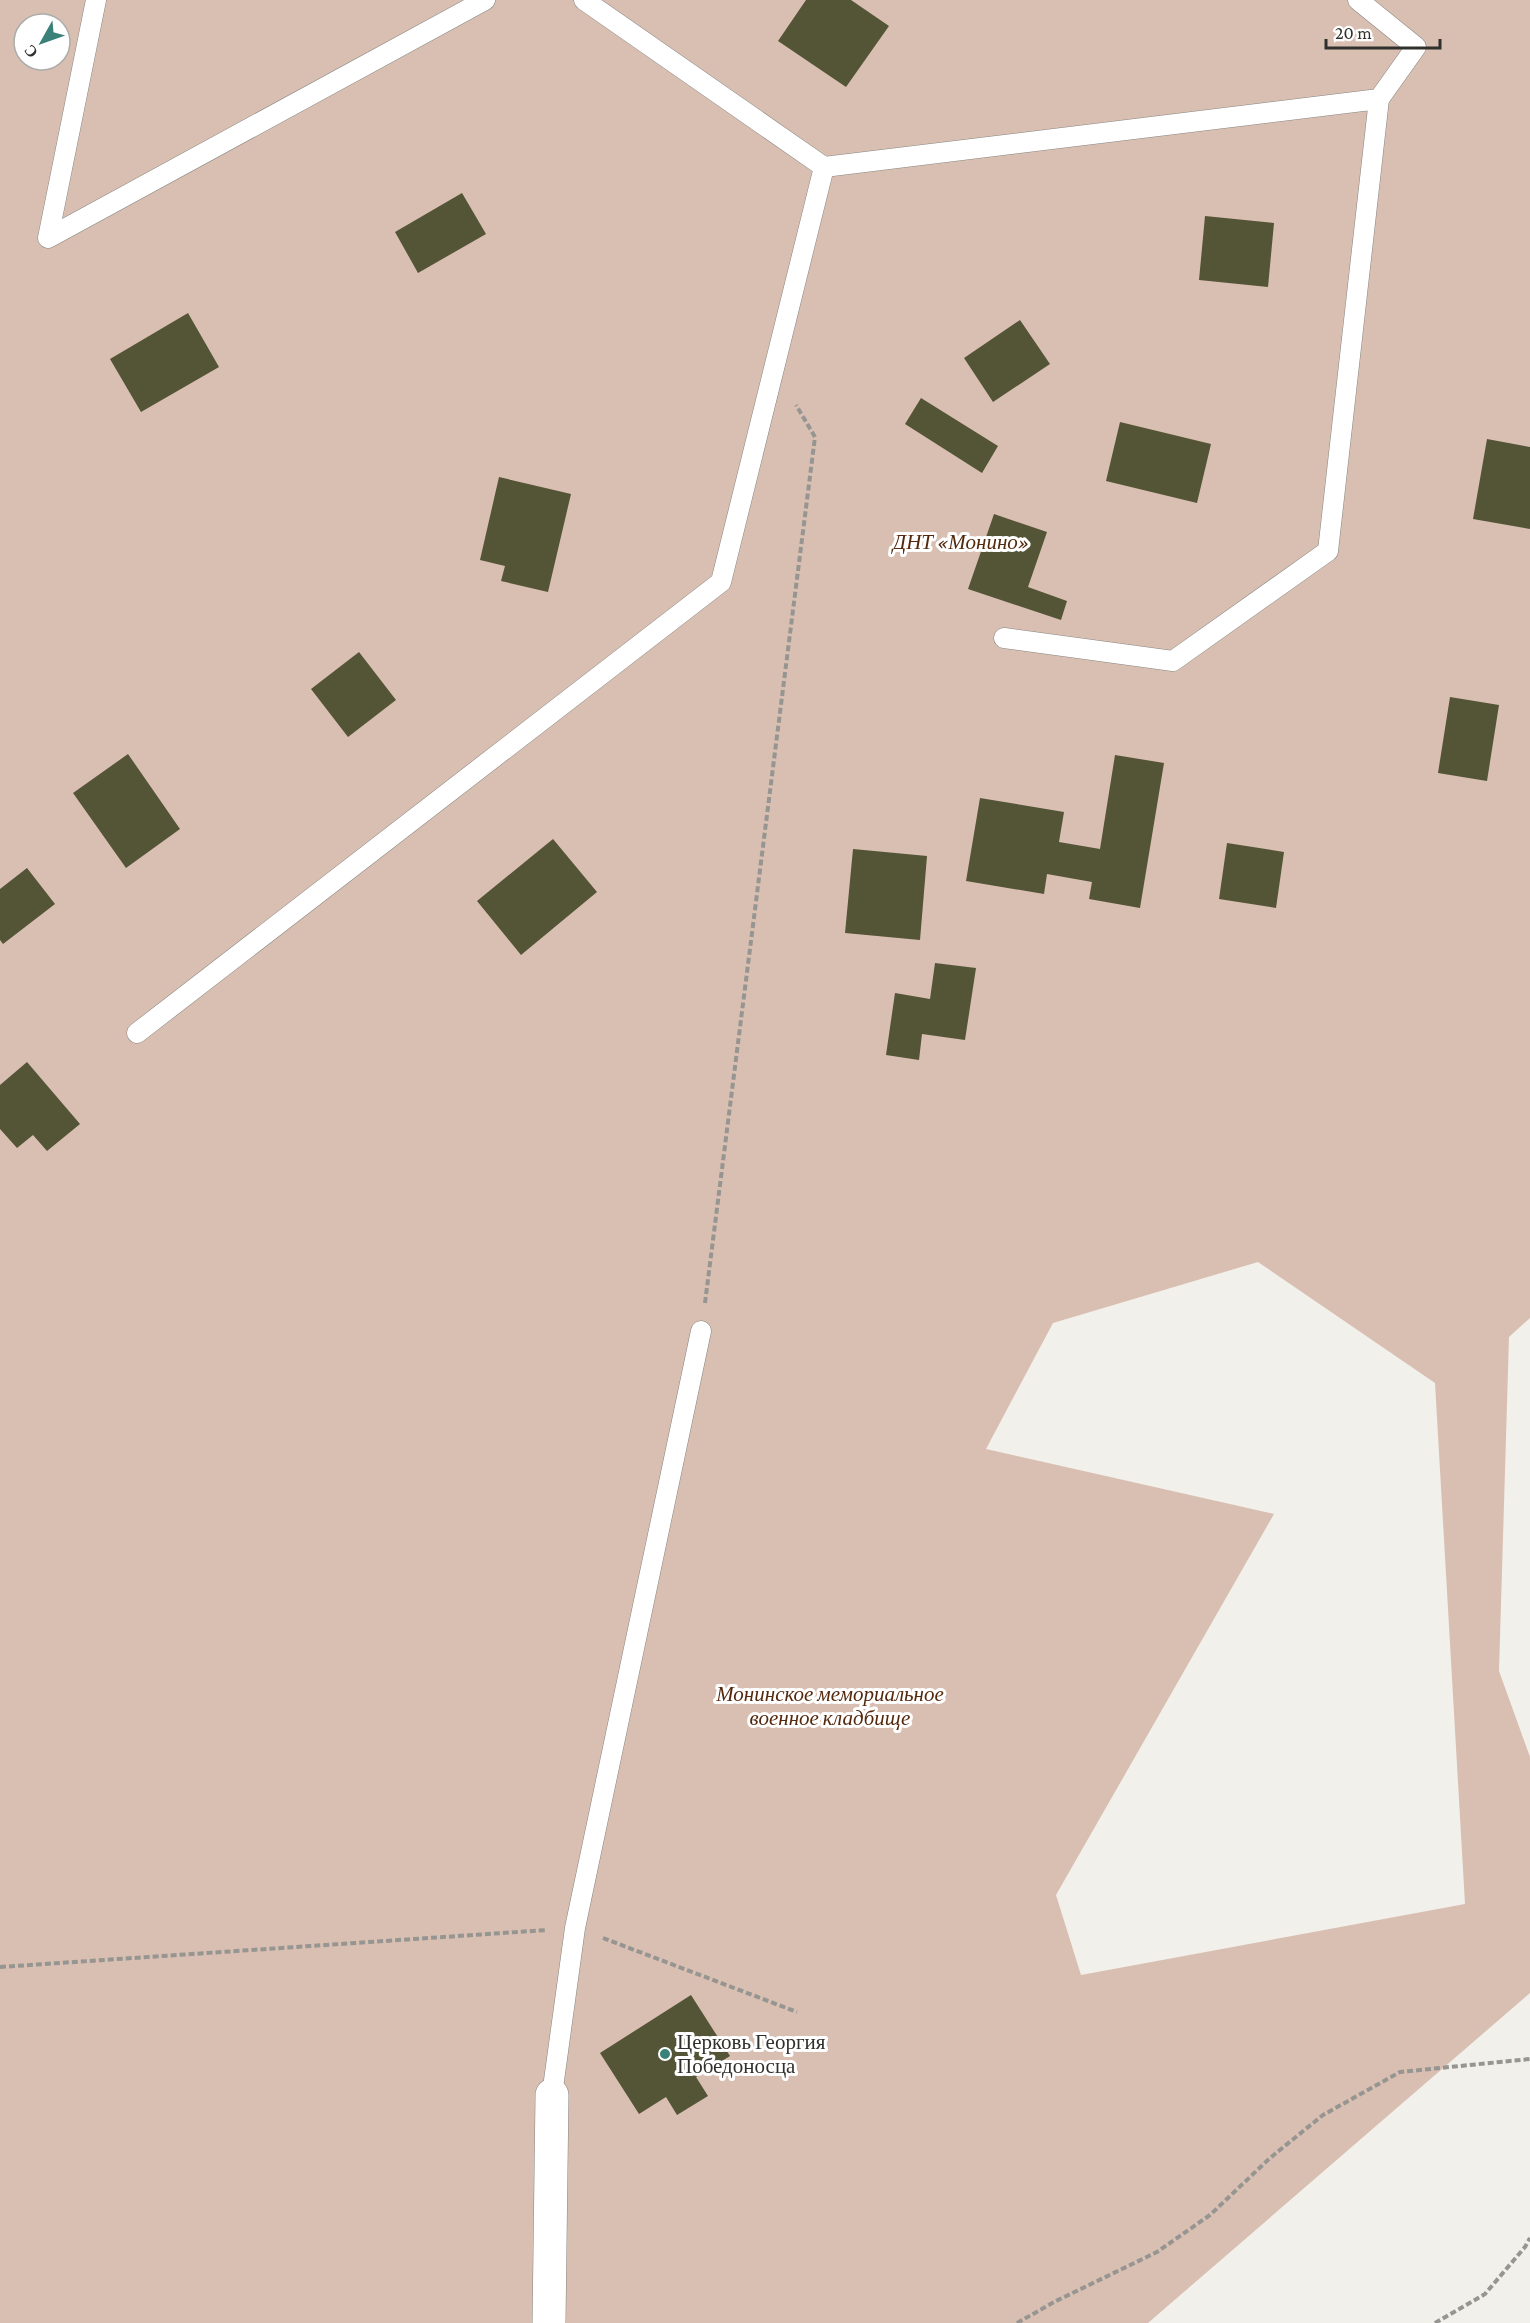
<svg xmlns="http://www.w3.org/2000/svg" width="1530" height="2323" font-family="'Crimson Pro',serif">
	<rect width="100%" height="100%" fill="#f2f0eb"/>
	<path fill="#d9bfb1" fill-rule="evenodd" d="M0 0H1530V1318L1509 1337 1499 1671 1530 1757V1993L1148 2323H0ZM24 24H60V60H24ZM1258 1262 1435 1383 1465 1904 1081 1975 1056 1895 1274 1514 986 1449 1053 1323Z"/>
	<path fill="#545437" d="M806 0H851L889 26 846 87 778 41Z
		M462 193 486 234 418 273 395 232Z
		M1205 216 1274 223 1268 287 1199 280Z
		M188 313 219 367 141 412 110 359Z
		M1020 320 1050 364 993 402 964 358Z
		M921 398 998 446 982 473 905 424Z
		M1120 422 1211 444 1197 503 1106 481Z
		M1487 439 1530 447V529L1473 519Z
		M499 477 571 494 548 592 501 581 505 566 480 560Z
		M994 514 1047 532 1028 587 1067 601 1061 620 968 589Z
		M359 652 396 700 348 737 311 689Z
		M1450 697 1499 705 1487 781 1438 773Z
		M128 754 180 829 126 868 73 793Z
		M1115 755 1164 763 1140 908 1089 899 1092 882 1047 874 1044 894 966 881 980 798 1064 812 1059 842 1100 849Z
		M553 839 597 892 521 955 477 901Z
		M1227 843 1284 852 1276 908 1219 899Z
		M853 849 927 856 920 940 845 933Z
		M27 868 55 904 3 944 0 940V889Z
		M935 963 976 968 965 1040 922 1034 919 1060 886 1055 895 993 930 999Z
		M27 1062 80 1124 47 1151 33 1135 17 1148 0 1129V1085Z
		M691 1995 730 2056 696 2077 708 2096 677 2115 666 2097 639 2114 600 2053Z"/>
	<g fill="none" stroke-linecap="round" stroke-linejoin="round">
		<g stroke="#878580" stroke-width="21">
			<path id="lane" d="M96 0 48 238 485 0
				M584 0 824 167 1379 99
				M1004 638 1173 661 1328 551 1379 99 1416 47 1358 0
				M137 1033 721 582 824 167
				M552 2095 575 1928 701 1331"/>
		</g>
		<g stroke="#878580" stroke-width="34">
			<path id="street" d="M549 2323 552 2095"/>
		</g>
		<path stroke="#969591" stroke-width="4" stroke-dasharray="6 3" stroke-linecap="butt" d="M705 1303 815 437 796 405
			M603 1938 797 2012
			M0 1967 547 1930
			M1017 2323 1056 2301 1157 2252 1210 2215 1270 2158 1323 2115 1400 2072 1530 2059
			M1435 2323 1485 2294 1525 2247 1530 2238"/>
		<use href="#lane" stroke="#fff" stroke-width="20"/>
		<use href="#street" stroke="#fff" stroke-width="33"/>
	</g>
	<circle fill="#3a8179" stroke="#fff" stroke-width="2" cx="665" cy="2054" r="6"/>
	<g text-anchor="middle" stroke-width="6" stroke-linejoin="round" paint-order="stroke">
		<g font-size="21" font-style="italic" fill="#54280c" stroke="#fff">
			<text x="961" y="549">ДНТ «Монино»</text>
			<text x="830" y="1701">Монинское мемориальное<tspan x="830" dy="24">военное кладбище</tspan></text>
		</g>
		<g font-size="21" fill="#30302d" stroke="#fff" text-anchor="start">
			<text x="677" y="2049">Церковь Георгия<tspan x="677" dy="24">Победоносца</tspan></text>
		</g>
	</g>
	<g transform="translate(42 42) rotate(230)"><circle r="28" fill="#ffffff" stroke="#acacab" stroke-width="1.5"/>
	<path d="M0-4.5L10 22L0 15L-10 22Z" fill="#3a8179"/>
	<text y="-9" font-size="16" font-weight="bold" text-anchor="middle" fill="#30302d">С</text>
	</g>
	<path d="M1326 39v9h114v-9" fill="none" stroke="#30302d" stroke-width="3"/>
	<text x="1335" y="39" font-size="18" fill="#30302d" stroke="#ffffff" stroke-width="4.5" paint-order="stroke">20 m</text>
</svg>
